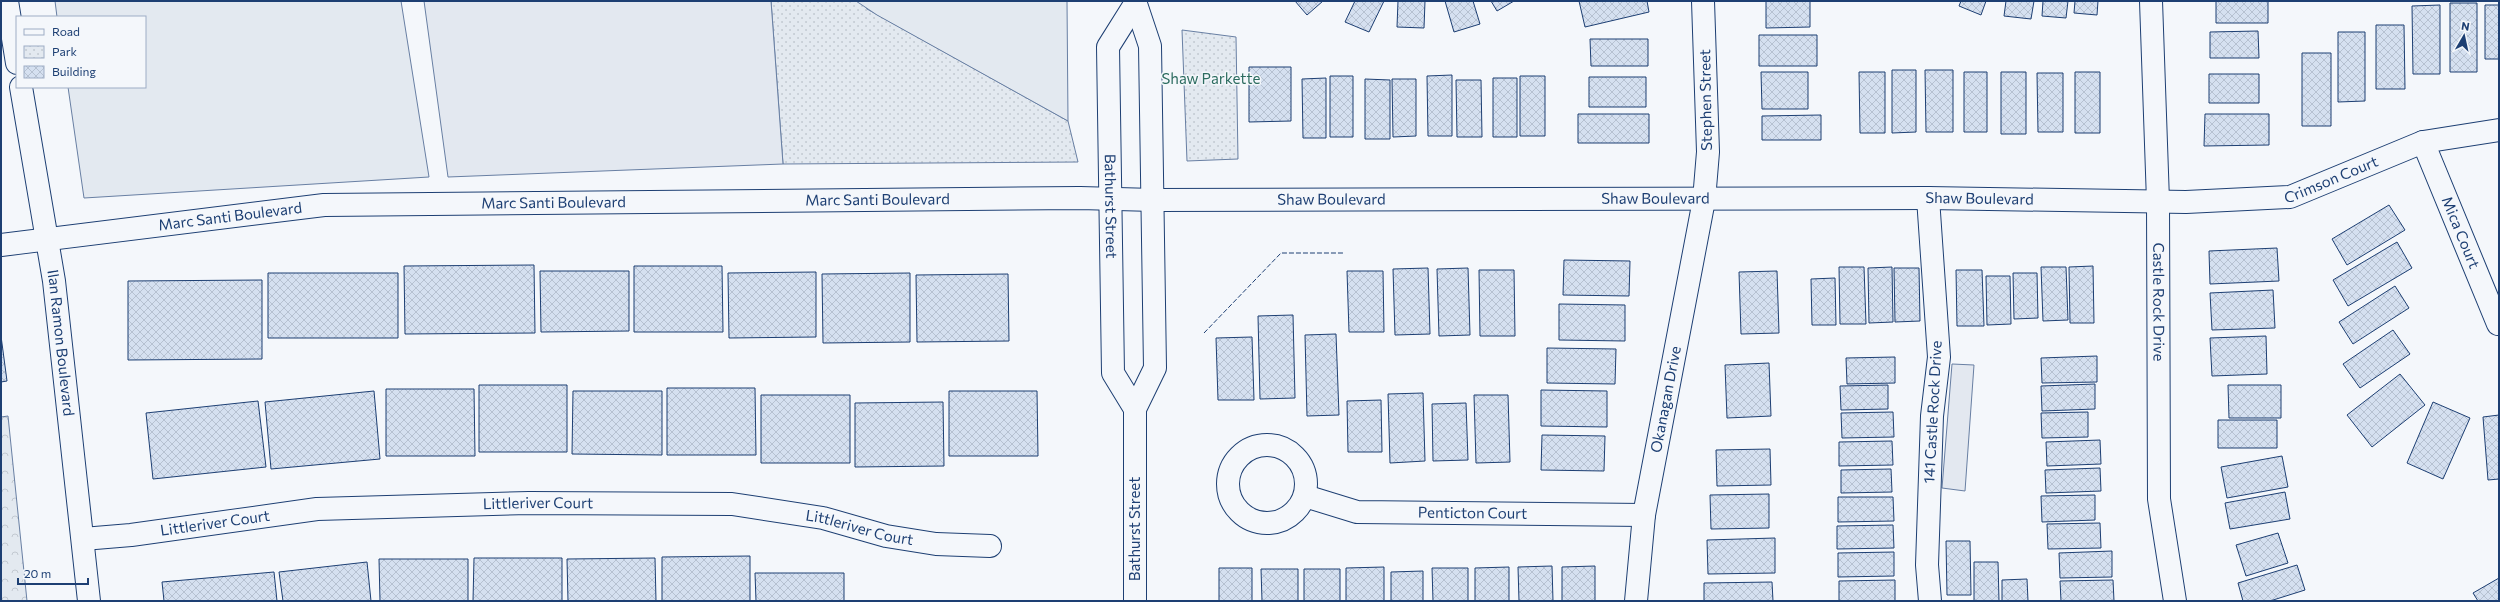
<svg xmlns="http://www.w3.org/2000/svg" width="2500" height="602" font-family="Commissioner,sans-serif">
	<defs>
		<pattern id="forest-crowns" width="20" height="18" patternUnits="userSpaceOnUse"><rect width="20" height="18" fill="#e3e9f0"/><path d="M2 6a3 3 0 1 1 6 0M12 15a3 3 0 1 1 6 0" fill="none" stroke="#c2c9d1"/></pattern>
		<pattern id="park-dots" width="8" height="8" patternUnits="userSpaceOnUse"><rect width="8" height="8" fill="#e3e9f0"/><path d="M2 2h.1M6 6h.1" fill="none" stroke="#c2c9d1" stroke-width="1.8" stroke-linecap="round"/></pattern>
		<pattern id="building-cross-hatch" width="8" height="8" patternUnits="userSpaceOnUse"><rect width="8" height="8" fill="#d5e0f0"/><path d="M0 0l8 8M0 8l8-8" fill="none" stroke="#b6c1d1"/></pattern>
	</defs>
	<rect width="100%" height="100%" fill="#f4f7fb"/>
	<path fill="url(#forest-crowns)" stroke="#687fa3" d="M8 416 27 601H1V417Z"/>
	<path fill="url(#park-dots)" stroke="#687fa3" d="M771 1H861L867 9 1068 121 1078 162 783 164Z
		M1182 30 1236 37 1238 159 1187 161Z"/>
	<path fill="#e3e9f0" stroke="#687fa3" d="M55 1H401L429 177 84 198 68 87H145V17H57Z
		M856 1H1067L1068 121 877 15Z"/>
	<path fill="#e3e8f0" stroke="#687fa3" d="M424 1H771L783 164 448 177Z
		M1952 364 1974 365 1965 491 1942 488Z"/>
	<path fill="url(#building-cross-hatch)" stroke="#1d3f73" d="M1295 1H1323L1307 15Z
		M1355 1H1384L1369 32 1345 22Z
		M1398 1H1425L1424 28 1397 27Z
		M1445 1H1473L1480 24 1454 32Z
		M1491 1H1514L1497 11Z
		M1579 1H1647L1649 12 1585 27Z
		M1766 1H1810V27L1766 28Z
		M1961 1H1986L1981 15 1959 6Z
		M2006 1H2034L2031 19 2004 16Z
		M2043 1H2068L2066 18 2042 16Z
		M2075 1H2098L2097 15 2074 13Z
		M2216 1H2268V23H2216Z
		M2450 3H2477V72H2450Z
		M2440 5V74H2413L2412 6Z
		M2485 5H2499V59H2485Z
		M2376 25H2404L2405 89H2376Z
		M2258 31 2259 58H2210V32Z
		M2338 32H2365V101L2338 102Z
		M1759 35H1817V66H1759Z
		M1590 39H1648V66H1591Z
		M2302 53H2331V126H2302Z
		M1249 67H1291V121L1249 122Z
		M1892 70H1916V132L1892 133Z
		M1925 70H1953V132H1926Z
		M1761 72H1808V109H1762Z
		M1859 72H1885V133H1860Z
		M1964 72H1987V132H1964Z
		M2001 72H2026V134H2001Z
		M2075 72H2100V133H2075Z
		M2037 73H2063V132H2038Z
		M2209 74H2259V103H2209Z
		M1452 75V136H1428L1427 76Z
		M1330 76H1353V137H1330Z
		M1520 76H1545V136H1520Z
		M1589 77H1646V107H1589Z
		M1326 78V138H1303L1302 79Z
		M1493 78H1517V137H1493Z
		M1365 79 1390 80V139H1365Z
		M1392 79H1416V136L1393 137Z
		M1456 80H1481L1482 137H1457Z
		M1578 114H1649V143H1578Z
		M2205 114H2269V145L2204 146Z
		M1821 115V140H1762V116Z
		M2389 205 2405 230 2347 265 2332 239Z
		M2397 242 2412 268 2348 306 2333 280Z
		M2277 248 2279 281 2210 284 2209 251Z
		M1564 260 1630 261 1629 296 1563 295Z
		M534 265 535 333 405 334 404 266Z
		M634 266H722L723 332H634Z
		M2093 266 2094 323H2070L2069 267Z
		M1839 267H1864L1866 324H1840Z
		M1892 267 1893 322 1869 323 1868 268Z
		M2041 267H2066L2068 320 2043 321Z
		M1428 268 1430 334 1395 335 1393 269Z
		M1468 268 1470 335 1439 336 1437 269Z
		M1894 268H1919L1920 321 1895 322Z
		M1479 270H1514L1515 336H1480Z
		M1956 270H1982L1984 326H1957Z
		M540 271H629V331L541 332Z
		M1347 271H1383L1384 332H1349Z
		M1777 271 1779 333 1741 334 1739 272Z
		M816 272V337L729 338 728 273Z
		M268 273H398V338H268Z
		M910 273V342L823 343 822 274Z
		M2013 273H2037L2038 318 2014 319Z
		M1008 274 1009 341 917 342 916 275Z
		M1986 276H2010L2011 324 1987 325Z
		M1835 278 1836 325H1812L1811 279Z
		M262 280V359L128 360V281Z
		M2395 286 2409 308 2353 344 2339 322Z
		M2273 290 2275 328 2212 330 2210 293Z
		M1559 304 1625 305V341L1559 340Z
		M1293 315 1295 398 1260 399 1258 316Z
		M2393 330 2410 354 2360 388 2343 364Z
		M1336 334 1339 415 1307 416 1305 335Z
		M1 336 7 381 1 382Z
		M2266 336 2267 374 2212 376 2210 338Z
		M1252 337 1254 400H1218L1216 338Z
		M1547 348 1616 349 1615 384 1547 383Z
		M2097 356V382L2042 383 2041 358Z
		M1895 357V383L1847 384 1846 358Z
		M1769 363 1771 416 1727 418 1725 365Z
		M2400 374 2425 405 2372 447 2347 415Z
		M2095 384V409L2042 411 2041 386Z
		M479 385H567V452H479Z
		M1888 385V409L1841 410 1840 386Z
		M2228 385H2281V418H2229Z
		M667 388H755L756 455H667Z
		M386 389H474L475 456H386Z
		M1541 390 1607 391V427L1541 426Z
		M374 391 380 459 271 469 265 402Z
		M573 391H662V455L572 454Z
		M949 391H1037L1038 456H949Z
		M1423 393 1425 461 1390 463 1388 394Z
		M761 395H850V463H761Z
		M1474 395H1508L1510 462 1476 463Z
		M1381 400 1382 452H1348L1347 401Z
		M258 401 266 467 153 479 146 413Z
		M943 402 944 466 855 467V403Z
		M2433 402 2470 418 2443 479 2407 463Z
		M1466 403 1468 460 1433 461 1432 404Z
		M1893 412 1894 437 1842 438 1841 413Z
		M2088 412V437L2042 438 2041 413Z
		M2499 415V479L2488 480 2483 417Z
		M2218 420H2277V448H2218Z
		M1542 435 1605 436 1604 471 1541 470Z
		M2100 440 2101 464 2047 466 2046 442Z
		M1892 441 1893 465 1839 466V442Z
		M1770 449 1771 485 1717 486 1716 450Z
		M2282 456 2288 487 2227 498 2221 467Z
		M2100 468 2101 491 2046 493 2045 470Z
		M1891 469 1892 492 1841 493V470Z
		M2285 492 2290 519 2230 529 2225 503Z
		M1769 494V528L1711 529 1710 495Z
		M2095 495V520L2042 522 2041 496Z
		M1838 497H1893L1894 521 1838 522Z
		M2100 523 2101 548 2048 549 2047 524Z
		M1893 525 1894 548 1837 549V526Z
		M2278 533 2288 563 2246 576 2236 545Z
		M1775 538V573L1708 574 1707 540Z
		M1946 541H1970L1971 595H1947Z
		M2112 551V577L2060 578 2059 553Z
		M1894 552V576L1838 577V553Z
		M750 556V601H662V557Z
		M474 558H562V601H473Z
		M655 558 656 601H568L567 559Z
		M379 559H468V601H380Z
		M367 562 371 601H283L279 572Z
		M1974 562H1998L1999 601H1974Z
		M2297 565 2305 590 2270 601H2243L2238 583Z
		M1552 566 1553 601H1519L1518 567Z
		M1595 566V601H1562V567Z
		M1384 567V601H1346V568Z
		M1509 567V601H1475V568Z
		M1219 568H1252V601H1219Z
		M1432 568H1468V601H1433Z
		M1261 569H1298V601H1262Z
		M1304 569H1340V601H1304Z
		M1423 571V601H1391V572Z
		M274 572 277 601H164L162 582Z
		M755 573H844V601H756Z
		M2499 578V601H2478L2473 593Z
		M2027 579 2028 601H2002V580Z
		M1895 580V601H1839V581Z
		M2113 580 2114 601H2061L2060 581Z
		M1772 582 1773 601H1704V583Z"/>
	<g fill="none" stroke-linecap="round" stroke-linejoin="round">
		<g stroke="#1d3f73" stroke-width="24">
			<g id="minor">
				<path d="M7 1 17 63"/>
				<path id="s1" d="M2151 1 2158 201 2159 499 2175 601"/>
				<path id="s2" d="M21 87 54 281 89 601"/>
				<path id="s3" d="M2423 142 2498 324"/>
				<path d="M1928 198 1939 357 1932 416 1927 565 1930 601"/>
				<path id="s4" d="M1 245 324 205 1080 198 1154 200 1928 198 2186 202 2290 197 2423 142 2499 130"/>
				<circle cx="1267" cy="484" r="39"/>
				<path id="s5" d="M1305 496 1357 512 1644 515"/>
				<path id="s6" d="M83 539 131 535 317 509 529 503 732 504 823 518 886 536 936 544 990 546"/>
				<path id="s7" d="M1636 601 1644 515 1704 200 1708 152 1703 1"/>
			</g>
		</g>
		<g stroke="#1d3f73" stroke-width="24">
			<g id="major">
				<path id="s8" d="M1135 4 1108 47 1113 373 1135 409"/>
				<path d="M1135 601V409L1155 368 1150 46 1135 1"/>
			</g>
		</g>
		<use href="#minor" stroke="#f4f7fb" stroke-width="22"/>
		<use href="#major" stroke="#f4f7fb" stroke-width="22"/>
		<path stroke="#1d3f73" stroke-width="1" stroke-dasharray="5 2" stroke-linecap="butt" d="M1204 333 1281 253H1343"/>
	</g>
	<g text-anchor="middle" stroke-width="3" stroke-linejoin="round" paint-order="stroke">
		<g font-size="15" fill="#2c6c60" stroke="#f4f7fb">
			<text x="1211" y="84">Shaw Parkette</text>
		</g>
		<g font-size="15" fill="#1d3f73" stroke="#f4f7fb">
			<text transform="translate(1706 100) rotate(-91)" y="5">Stephen Street</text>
			<text dy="5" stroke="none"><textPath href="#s4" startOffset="2336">Crimson Court</textPath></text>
			<text dy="5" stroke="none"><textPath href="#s4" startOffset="1981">Shaw Boulevard</textPath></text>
			<text dy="5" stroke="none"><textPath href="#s4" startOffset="879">Marc Santi Boulevard</textPath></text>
			<text dy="5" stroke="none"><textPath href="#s4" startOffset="1333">Shaw Boulevard</textPath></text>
			<text dy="5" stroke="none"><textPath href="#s4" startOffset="1657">Shaw Boulevard</textPath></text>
			<text dy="5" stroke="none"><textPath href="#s4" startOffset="555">Marc Santi Boulevard</textPath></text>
			<text dy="5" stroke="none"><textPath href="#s8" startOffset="210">Bathurst Street</textPath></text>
			<text dy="5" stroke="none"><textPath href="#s4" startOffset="231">Marc Santi Boulevard</textPath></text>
			<text dy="5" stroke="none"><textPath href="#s3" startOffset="98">Mica Court</textPath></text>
			<text dy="5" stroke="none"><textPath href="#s1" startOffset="301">Castle Rock Drive</textPath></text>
			<text dy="5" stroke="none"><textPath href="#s2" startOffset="259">Ilan Ramon Boulevard</textPath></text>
			<text dy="5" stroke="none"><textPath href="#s7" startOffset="204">Okanagan Drive</textPath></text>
			<text transform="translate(1933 412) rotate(-87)" y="5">141 Castle Rock Drive</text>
			<text dy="5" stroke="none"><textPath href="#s6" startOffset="457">Littleriver Court</textPath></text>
			<text dy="5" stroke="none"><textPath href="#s5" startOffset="170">Penticton Court</textPath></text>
			<text dy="5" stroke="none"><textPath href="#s6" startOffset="133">Littleriver Court</textPath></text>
			<text dy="5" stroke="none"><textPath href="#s6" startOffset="781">Littleriver Court</textPath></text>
			<text transform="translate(1135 529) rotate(-90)" y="5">Bathurst Street</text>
		</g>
	</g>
	<rect width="2500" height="602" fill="none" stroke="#1d3f73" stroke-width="4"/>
	<rect x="16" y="16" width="130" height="72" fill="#f4f7fb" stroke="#9eadc5"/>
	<rect x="24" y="29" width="20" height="6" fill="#f4f7fb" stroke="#9eadc5"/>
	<text x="52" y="36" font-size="12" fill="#1d3f73">Road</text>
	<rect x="24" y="46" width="20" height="12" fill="url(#park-dots)" stroke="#9eadc5"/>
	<text x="52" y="56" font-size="12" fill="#1d3f73">Park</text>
	<rect x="24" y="66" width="20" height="12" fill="url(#building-cross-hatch)" stroke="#9eadc5"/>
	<text x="52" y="76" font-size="12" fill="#1d3f73">Building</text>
	<g transform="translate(2464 36) rotate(9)" stroke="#f4f7fb" stroke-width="3" paint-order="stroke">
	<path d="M0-3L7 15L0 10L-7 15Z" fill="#1d3f73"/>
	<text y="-6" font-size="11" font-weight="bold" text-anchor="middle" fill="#1d3f73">N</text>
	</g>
	<path d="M18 578v6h70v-6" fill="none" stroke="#1d3f73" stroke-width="2"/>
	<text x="24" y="578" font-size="12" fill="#1d3f73" stroke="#f4f7fb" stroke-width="3" paint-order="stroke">20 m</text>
</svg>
